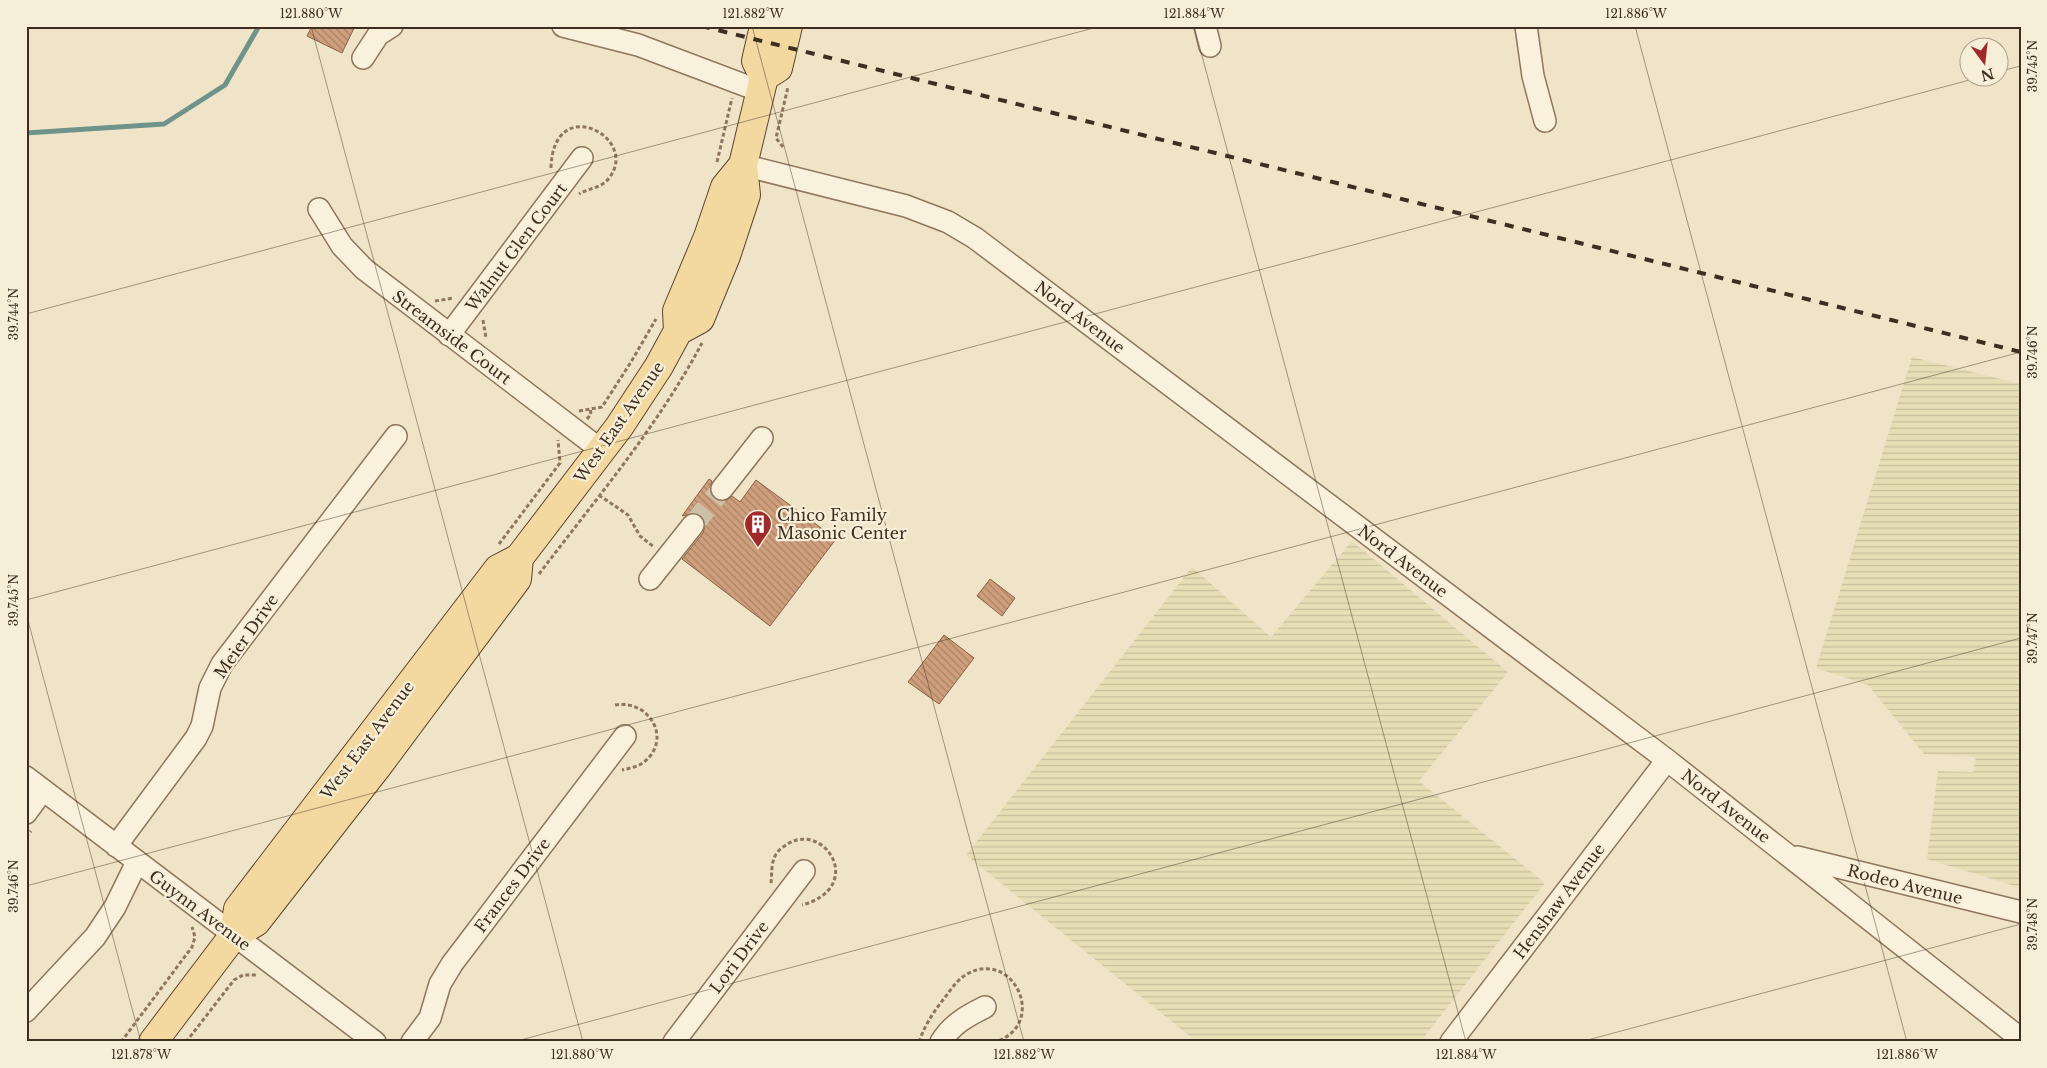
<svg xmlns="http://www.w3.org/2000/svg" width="2047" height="1068" font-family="'Libre Baskerville',serif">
	<defs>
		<pattern id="farmland-rules" width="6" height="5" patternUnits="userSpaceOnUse" patternTransform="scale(1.25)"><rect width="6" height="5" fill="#e6deb5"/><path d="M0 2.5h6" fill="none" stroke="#c6bf9b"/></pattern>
		<pattern id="building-back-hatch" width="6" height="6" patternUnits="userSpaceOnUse" patternTransform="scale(1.25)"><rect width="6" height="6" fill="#cf9f7d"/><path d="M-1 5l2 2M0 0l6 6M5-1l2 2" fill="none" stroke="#a98266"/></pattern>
	</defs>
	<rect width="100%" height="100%" fill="#f0e4c8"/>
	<path fill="url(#farmland-rules)" d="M1912 357 2021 384V888L1927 859 1938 771 1973 772 1976 757 1924 754 1868 685 1816 668Z
		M1352 541 1508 672 1419 781 1545 883 1420 1042H1197L966 855 1192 567 1271 637Z"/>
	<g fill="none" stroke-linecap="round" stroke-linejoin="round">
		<path stroke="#6f938a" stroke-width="5" d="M26 133 164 124 225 85 259 26"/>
	</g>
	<path fill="url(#building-back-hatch)" stroke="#8d5f41" d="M312 26H355L342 53 307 36Z
		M709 479 712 481 710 487V493L715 499 726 501 732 496 740 502 756 480 836 539 770 626 682 559 703 533 705 526 704 520 695 513 682 516Z
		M990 579 1015 598 1002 616 977 596Z
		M944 635 974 658 939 704 908 682Z"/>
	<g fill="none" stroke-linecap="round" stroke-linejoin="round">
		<path stroke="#ccc0a6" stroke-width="21" stroke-dasharray="21 11" stroke-linecap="butt" d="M693 525 722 489"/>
		<g stroke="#8d765c" stroke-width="24">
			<path id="minor" d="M563 26 638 45 760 91
				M1205 26 1210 46
				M1526 26 1533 76 1545 121
				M363 58 378 35 392 26
				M743 165 906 206 948 222 975 238 1667 760 2021 1039
				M319 209 342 246 364 269 601 450
				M449 335 582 158
				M722 489 762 438
				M650 579 693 525
				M26 777 375 1042
				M26 813 43 790
				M116 846 196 738 202 726 210 688 222 664 396 436
				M1797 857 2021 912
				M26 1011 95 937 115 907 137 862
				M412 1042 430 1018 440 984 452 964 625 736
				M674 1042 804 871
				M941 1042C952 1024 967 1016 985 1007
				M1451 1042 1667 760"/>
		</g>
		<g stroke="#5b4430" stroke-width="30">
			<path id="major" d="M764 77 778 68 788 26
				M678 331 700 319 726 256 746 195 743 165 764 77 756 61 764 26
				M234 935 238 909 498 569 519 558 619 427 659 366 678 331 677 311 708 237 725 187 743 165
				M153 1042 234 935 256 922 377 767 517 579 519 558"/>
		</g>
		<path stroke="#8d765c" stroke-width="3" stroke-dasharray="4 2.5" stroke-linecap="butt" d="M783 147 776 138 788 87
			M717 162 732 98
			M551 168C553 91 641 138 609 178 602 188 589 188 579 194
			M435 301 454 298
			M483 320 486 338
			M579 411 602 407 631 362 656 319
			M587 419 591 414 590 408
			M599 495 628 515 640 536 654 547
			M499 544 560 463 558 440
			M539 574C596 499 658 426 702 343
			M615 705C649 699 673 739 644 762 638 767 630 768 622 770
			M26 837 31 831
			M771 883C772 874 771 864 775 856 778 850 784 846 789 843 827 823 865 888 802 905
			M121 1042 192 947 195 937 192 927
			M186 1042 234 980 243 975H256
			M919 1042C925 1024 935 1010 946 996 952 988 958 979 967 974 1014 948 1049 1025 995 1042"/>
		<use href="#minor" stroke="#faf1dc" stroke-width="21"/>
		<use href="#major" stroke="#f3d9a0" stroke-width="28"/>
		<path stroke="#3d2e20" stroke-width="4" stroke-dasharray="9 9" stroke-linecap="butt" d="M701 26 2021 352"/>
	</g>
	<path fill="none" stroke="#3d2e20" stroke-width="1" stroke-opacity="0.45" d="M311 26 583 1042M752 26 1024 1042M1194 26 1466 1042M1635 26 1907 1042M26 28 34 26M2000 71 2021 66M26 314 1101 26M26 600 1977 78M26 613 141 1042M26 886 2021 352M513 1042 2021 638M1580 1042 2021 924"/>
	<defs>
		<g id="building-pin" transform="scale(1.4375)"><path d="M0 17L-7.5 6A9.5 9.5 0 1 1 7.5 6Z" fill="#9e2a2b" stroke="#f7eed8"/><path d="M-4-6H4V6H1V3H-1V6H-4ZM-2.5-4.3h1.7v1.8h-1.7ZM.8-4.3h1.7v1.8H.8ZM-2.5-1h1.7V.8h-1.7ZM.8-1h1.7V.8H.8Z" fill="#fff"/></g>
	</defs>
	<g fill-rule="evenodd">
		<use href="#building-pin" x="758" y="524"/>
	</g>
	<g text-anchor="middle" stroke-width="4.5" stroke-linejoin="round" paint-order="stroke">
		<g font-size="16" fill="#3d2e20" stroke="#f7eed8">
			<text transform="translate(516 247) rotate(-53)" y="6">Walnut Glen Court</text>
			<text transform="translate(1080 317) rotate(37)" y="6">Nord Avenue</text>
			<text transform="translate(452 337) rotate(37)" y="6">Streamside Court</text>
			<text transform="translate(619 422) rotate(-55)" y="6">West East Avenue</text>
			<text transform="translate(1403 561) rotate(37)" y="6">Nord Avenue</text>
			<text transform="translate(246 636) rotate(-55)" y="6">Meier Drive</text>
			<text transform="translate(367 740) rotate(-53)" y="6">West East Avenue</text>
			<text transform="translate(1726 806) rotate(38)" y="6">Nord Avenue</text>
			<text transform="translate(1905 884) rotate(14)" y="6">Rodeo Avenue</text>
			<text transform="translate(512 885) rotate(-53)" y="6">Frances Drive</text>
			<text transform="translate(1559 901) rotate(-53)" y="6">Henshaw Avenue</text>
			<text transform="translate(200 910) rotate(37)" y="6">Guynn Avenue</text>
			<text transform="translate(739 957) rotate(-53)" y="6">Lori Drive</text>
		</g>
		<g font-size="16" fill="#3d2e20" stroke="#f7eed8" text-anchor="start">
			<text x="777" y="521">Chico Family<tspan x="777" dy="18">Masonic Center</tspan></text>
		</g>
	</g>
	<rect width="2047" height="1068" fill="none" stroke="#f7eed8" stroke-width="55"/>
	<g transform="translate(1984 62) rotate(165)"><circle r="24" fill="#f7eed8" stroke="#ada18e"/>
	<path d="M0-4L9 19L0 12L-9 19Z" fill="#9e2a2b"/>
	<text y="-8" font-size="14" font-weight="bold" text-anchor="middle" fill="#3d2e20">N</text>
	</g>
	<rect x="28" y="28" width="1992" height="1012" fill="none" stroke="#3d2e20" stroke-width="2"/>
	<g font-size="12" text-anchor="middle" fill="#3d2e20">
		<text x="311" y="18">121.880°W</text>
		<text x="753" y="18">121.882°W</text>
		<text x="1194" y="18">121.884°W</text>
		<text x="1636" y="18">121.886°W</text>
		<text transform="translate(2033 66) rotate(-90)" y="4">39.745°N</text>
		<text transform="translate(14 314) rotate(-90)" y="4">39.744°N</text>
		<text transform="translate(2033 352) rotate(-90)" y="4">39.746°N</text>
		<text transform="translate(14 600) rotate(-90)" y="4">39.745°N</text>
		<text transform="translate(2033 638) rotate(-90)" y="4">39.747°N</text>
		<text transform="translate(14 886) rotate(-90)" y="4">39.746°N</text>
		<text transform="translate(2033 924) rotate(-90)" y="4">39.748°N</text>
		<text x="141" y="1059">121.878°W</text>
		<text x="582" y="1059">121.880°W</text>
		<text x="1024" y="1059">121.882°W</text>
		<text x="1466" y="1059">121.884°W</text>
		<text x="1907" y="1059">121.886°W</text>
	</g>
</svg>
